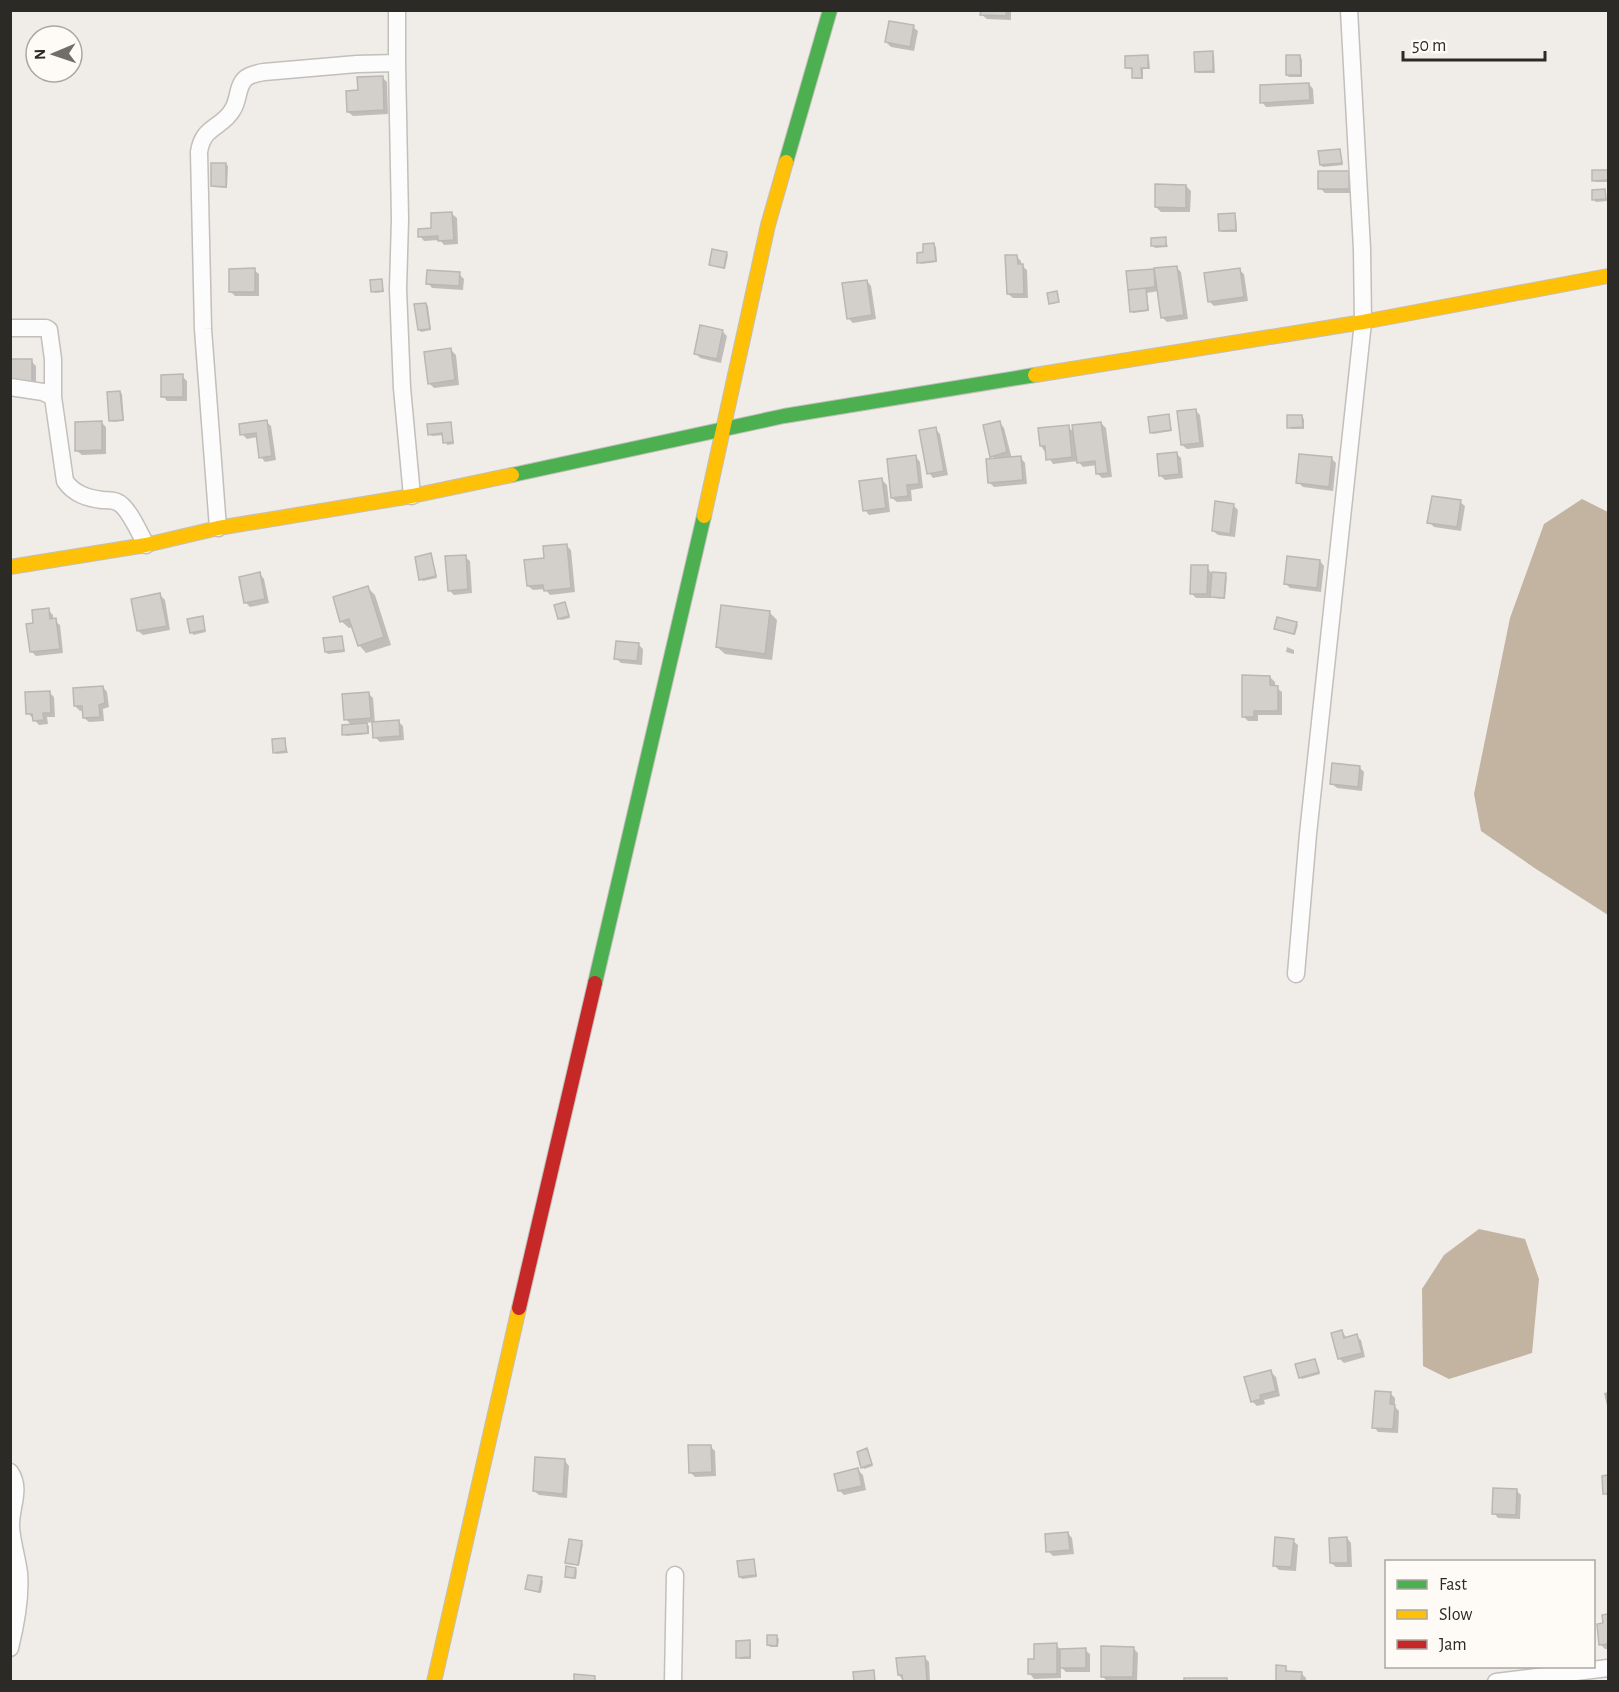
<svg xmlns="http://www.w3.org/2000/svg" width="1619" height="1692" font-family="'Alegreya Sans',sans-serif">
	<rect width="100%" height="100%" fill="#f0ece8"/>
	<path fill="#c2b4a1" d="M1582 499 1608 512V915L1536 869 1481 831 1474 794 1510 618 1544 524Z
		M1479 1229 1525 1239 1539 1279 1532 1353 1449 1379 1423 1366 1422 1289 1444 1255Z"/>
	<path fill="#0003" d="M982 10H1011V20L987 19 982 15Z
		M913 27 918 31 914 51 891 47 886 42Z
		M1213 53 1214 55 1215 73H1198L1196 71Z
		M1147 57 1149 58 1150 69H1143V79H1135L1133 70 1126 68Z
		M1300 57 1302 59V77H1289L1287 75Z
		M382 77 387 82 388 114 353 116 348 112 359 92Z
		M1309 84 1313 89 1314 104 1266 107 1262 102Z
		M1340 151 1343 165 1323 167 1321 165Z
		M226 164 228 166 227 188 214 187 212 186Z
		M1608 171V182H1596L1594 180V172Z
		M1348 172 1353 177V193H1325L1320 188Z
		M1186 186 1191 191 1190 212H1161L1156 207Z
		M1604 191 1607 201 1596 202 1594 200Z
		M452 214 457 218 458 244 444 245 440 240 424 241 420 236 433 229Z
		M1234 215 1236 217 1237 232H1222L1220 230Z
		M1165 238 1168 247 1155 248 1153 246Z
		M934 245 936 247 937 262 921 264 919 262Z
		M726 253 728 255 725 269 711 264Z
		M1016 256 1021 261V265L1027 270 1028 298H1013L1008 294Z
		M1176 267 1181 272 1188 319 1167 322 1162 317 1158 291 1147 293 1149 311 1133 313 1131 311 1127 273Z
		M254 270 259 274V296H235L231 292Z
		M1239 270 1244 274 1248 301 1214 306 1209 301Z
		M459 274 464 279 463 290 432 288 428 283Z
		M381 281 384 292 375 293 373 291Z
		M867 281 871 286 876 319 853 323 848 318Z
		M426 304 428 306 431 330 421 332 419 330Z
		M722 331 727 336 721 363 700 358 696 353Z
		M451 350 456 355 459 385 434 388 429 383Z
		M31 361 36 366V388H15Z
		M182 376 187 381V401H167L163 396Z
		M120 392 122 394 124 421 113 422 111 420Z
		M1195 410 1200 415 1204 447 1187 449 1182 445Z
		M1168 416 1172 431 1153 434 1151 432Z
		M1302 417 1304 419V429H1291L1289 427Z
		M101 422 106 427V454L82 455 77 451Z
		M266 422 271 426 276 460 265 462 261 457 258 437 247 439 242 434Z
		M450 423 454 444 447 445 444 435 432 436 430 434Z
		M1000 423 1004 428 1012 459 1021 458 1025 463 1027 484 994 487 989 482 996 460 992 456Z
		M1101 423 1106 428 1112 477 1102 478 1098 474 1097 465 1083 467 1078 461 1053 464 1041 446 1068 427 1075 433Z
		M935 429 940 434 948 475 933 478 929 473Z
		M1176 453 1181 458 1183 478 1165 480 1160 475Z
		M916 457 920 462 923 488 911 490 912 501 897 502 892 498Z
		M1331 458 1336 463 1333 491 1303 487 1298 482Z
		M882 480 887 485 890 512 869 515 865 510Z
		M1460 502 1465 506 1461 531 1434 527 1429 522Z
		M1233 505 1238 510 1235 537 1218 535 1213 531Z
		M566 545 571 550 575 592 550 595 545 589 533 590 528 586 546 559Z
		M431 555 437 578 423 581 421 579Z
		M465 557 470 561 472 593 454 595 449 590Z
		M1320 561 1324 566 1321 592 1290 588 1286 584Z
		M1207 567 1212 574 1225 575 1227 577 1225 599 1214 598 1211 595V598H1196L1191 593Z
		M260 574 264 579 269 603 250 607 245 602Z
		M368 588 375 595 391 645 366 653 359 645 353 627 349 628 341 621Z
		M160 595 165 600 170 630 143 635 138 631Z
		M565 604 570 618 561 620 559 618Z
		M48 610 53 615V620L60 625 63 653 36 656 31 651Z
		M769 612 777 620 772 660 725 654 717 647Z
		M202 618 206 632 193 635 189 620Z
		M1296 623 1298 625 1295 635 1275 629Z
		M341 638 345 652 328 654 326 652Z
		M638 644 643 649 642 665 621 663 616 658Z
		M1287 647 1294 650V654L1286 652Z
		M1270 677 1275 682V687L1282 692V715H1258V721H1248L1243 716Z
		M103 687 107 692 109 707 103 709 104 721 89 722 84 718V710L80 711 75 706Z
		M49 692 54 697 55 717H47L48 724 39 725 28 713Z
		M368 693 373 698 375 723 398 721 403 726 404 740 380 742 375 737 374 722 365 723 369 726V734L346 736 344 734 352 726 346 719Z
		M284 739 288 753 276 754 275 752Z
		M1359 767 1364 772 1362 791 1337 788 1332 784Z
		M1342 1332 1347 1338 1356 1336 1361 1340 1365 1357 1344 1363 1339 1358Z
		M1315 1360 1320 1374 1302 1379 1300 1377Z
		M1271 1372 1276 1377 1280 1396 1264 1400 1265 1404 1257 1406 1252 1401Z
		M1608 1392V1406H1607L1604 1393Z
		M1391 1394 1395 1398V1407L1399 1411 1398 1433 1378 1432 1374 1427Z
		M710 1446 715 1451 716 1476 695 1477 690 1472Z
		M867 1450 873 1466 864 1469 863 1467Z
		M565 1461 569 1466 567 1498 539 1495 534 1491Z
		M858 1470 863 1475 866 1490 844 1495 839 1490Z
		M1516 1490 1521 1495 1520 1519 1498 1518 1494 1513Z
		M1068 1533 1072 1538 1074 1554 1053 1556 1048 1551Z
		M1347 1538 1351 1543 1352 1567H1336L1331 1563Z
		M1293 1541 1298 1545 1296 1571 1279 1570 1274 1565Z
		M581 1542 583 1544 579 1566 569 1564 567 1562Z
		M753 1561 757 1577 742 1579 740 1577Z
		M575 1569 577 1571 576 1579 568 1578 566 1576Z
		M541 1579 543 1581 541 1593 527 1589Z
		M1604 1616H1608V1649H1605L1600 1644 1605 1624Z
		M777 1637 779 1639 778 1647H770L768 1645Z
		M749 1642 751 1644V1659H740L738 1657Z
		M1056 1645 1061 1650H1085L1090 1654V1672H1066L1061 1667V1678L1034 1679 1030 1674 1036 1660Z
		M1133 1648 1138 1653 1137 1681H1107L1102 1676Z
		M924 1657 929 1662 930 1682H904L899 1675Z
		M1285 1668 1290 1673H1301L1306 1678V1682H1277Z"/>
	<path fill="#d3d0cc" stroke="#bab7b4" stroke-width="1.5" d="M981 10H1007L1006 16 980 15Z
		M889 21 914 25 910 47 885 42Z
		M1213 51V71L1195 72 1194 52Z
		M1148 55V68H1141L1142 78H1132V68H1125V56Z
		M1286 55H1300L1301 75H1286Z
		M383 76 384 110 347 112 346 91 358 90 357 77Z
		M1309 83 1310 100 1260 103V85Z
		M1340 149 1342 163 1320 165 1318 151Z
		M211 163H226V187L211 186Z
		M1592 170H1608V180L1592 181Z
		M1318 171H1349V189H1318Z
		M1155 184 1186 185V208L1155 207Z
		M1605 189 1606 199 1592 200V190Z
		M452 212 454 240 438 241V236L418 237V229L431 228V213Z
		M1235 213 1236 230 1219 231 1218 214Z
		M1166 237V246H1151V238Z
		M934 243 936 261 917 263V253L923 252V244Z
		M712 249 727 252 724 268 709 265Z
		M1005 255H1017L1018 264H1023L1024 294H1007Z
		M1177 266 1184 315 1161 318 1154 268Z
		M255 268V292H229V269Z
		M1240 268 1244 297 1208 302 1204 273Z
		M1154 269 1155 287 1128 290 1126 271Z
		M427 270 460 272 459 286 426 284Z
		M382 279 383 291 371 292 370 280Z
		M867 280 872 315 847 319 842 283Z
		M1146 288 1148 310 1130 312 1128 290Z
		M1057 291 1059 302 1049 304 1047 293Z
		M426 303 430 329 418 330 414 304Z
		M700 325 723 330 717 359 694 354Z
		M451 348 455 380 428 384 424 352Z
		M10 359H32V384H10Z
		M183 374V397H161V375Z
		M120 391 123 420 109 421 107 392Z
		M1196 409 1200 443 1181 445 1177 411Z
		M1169 414 1171 430 1150 433 1148 417Z
		M1287 415H1302L1303 427 1287 428Z
		M267 420 272 456 259 458 256 433 240 435 239 424Z
		M102 421V450L75 451V422Z
		M1000 421 1007 452 990 457 983 425Z
		M451 422 453 442 443 443 442 433 428 435 427 424Z
		M1101 422 1108 473 1096 474 1095 461 1077 463 1072 425Z
		M1069 425 1072 457 1046 460 1045 446H1040L1038 428Z
		M936 427 944 471 927 474 919 430Z
		M1177 452 1179 474 1159 476 1157 454Z
		M1299 454 1332 457 1329 487 1296 483Z
		M916 455 919 484 907 485 908 496 891 498 887 459Z
		M1021 456 1023 480 988 483 986 459Z
		M882 478 886 508 863 511 859 481Z
		M1432 496 1461 500 1457 527 1427 523Z
		M1215 501 1234 504 1230 534 1212 531Z
		M567 544 571 588 544 591 543 585 527 586 524 560 544 558 543 546Z
		M431 553 436 576 419 580 415 557Z
		M466 555 468 589 448 591 445 556Z
		M1287 556 1320 560 1317 588 1284 584Z
		M1191 565H1208L1207 594H1190Z
		M260 572 265 599 244 603 239 577Z
		M1212 572 1226 573 1224 598 1210 597Z
		M368 586 384 637 358 646 349 619 340 622 333 597Z
		M160 593 167 626 137 631 131 599Z
		M565 602 569 616 558 619 554 605Z
		M721 605 770 611 765 654 716 647Z
		M49 608 50 619 56 618 60 649 30 652 26 624 33 623 32 610Z
		M203 616 205 630 190 633 187 619Z
		M1277 617 1297 622 1294 634 1274 629Z
		M342 636 344 650 325 652 323 638Z
		M616 641 639 643 637 661 614 659Z
		M1242 675 1270 676V685L1278 686V711H1254V717H1242Z
		M103 686 105 703 99 705 100 717 83 718 82 706H74L73 688Z
		M50 691 51 713H43L44 720 33 721 32 714H26L25 692Z
		M369 692 371 718 344 720 342 694Z
		M399 720 400 736 373 738 372 722Z
		M367 723 368 733 342 735V725Z
		M285 738 286 751 273 753 272 739Z
		M1332 763 1360 766 1358 787 1330 784Z
		M1342 1330 1344 1338 1357 1334 1362 1353 1338 1359 1331 1333Z
		M1315 1359 1319 1372 1299 1378 1295 1364Z
		M1271 1370 1276 1391 1260 1395 1261 1399 1251 1402 1244 1377Z
		M1375 1391 1391 1392 1390 1404 1395 1405 1393 1429 1372 1428Z
		M688 1445H711L712 1472 689 1473Z
		M867 1448 872 1464 861 1468 857 1452Z
		M535 1457 565 1459 563 1494 533 1491Z
		M858 1468 862 1486 838 1491 834 1474Z
		M1608 1475V1494H1603L1602 1476Z
		M1493 1488 1517 1489 1516 1515 1492 1514Z
		M1068 1532 1070 1550 1046 1552 1045 1534Z
		M1275 1537 1294 1539 1291 1567 1273 1566Z
		M1347 1537 1348 1563H1330L1329 1538Z
		M569 1539 582 1541 578 1565 565 1563Z
		M754 1559 756 1575 739 1577 737 1561Z
		M566 1566 576 1568 574 1578 565 1577Z
		M528 1575 542 1577 539 1592 525 1589Z
		M1608 1614V1644L1599 1645 1597 1624 1603 1623 1602 1615Z
		M767 1635H777V1646L767 1645Z
		M750 1640V1657L736 1658V1641Z
		M1057 1643V1674H1028V1659H1034V1644Z
		M1101 1646 1134 1647 1133 1677H1101Z
		M1086 1648V1668H1060V1649Z
		M925 1656 927 1681 903 1682 902 1675H898L896 1658Z
		M1276 1665 1286 1666V1671L1302 1672 1301 1682H1276Z
		M874 1670 875 1682H854L853 1672Z
		M574 1674 595 1676V1682H574Z
		M1184 1678H1227V1682H1184Z"/>
	<g fill="none" stroke-linecap="round" stroke-linejoin="round">
		<g stroke="#c2bfbc" stroke-width="19">
			<path id="street" d="M397 63 400 219 398 289 402 388 412 496
				M10 328H46L49 330 53 359V397
				M10 387 43 392 53 397 65 481C74 494 87 498 102 500 106 500 113 500 117 502 128 506 140 534 146 545
				M218 528 203 329 199 152C203 125 222 129 233 109 239 100 237 85 246 78 250 75 258 73 264 72L357 64 397 63V10
				M1296 974 1308 834 1363 322 1362 249 1349 10
				M10 1472C22 1489 10 1508 11 1527 12 1542 17 1558 19 1573 21 1598 16 1624 10 1648
				M673 1682 675 1575
				M1496 1682 1608 1668"/>
		</g>
		<g stroke="#c2bfbc" stroke-width="16">
			<path id="fast" d="M786 162 830 10
				M512 475 784 416 1035 375
				M595 983 704 516"/>
		</g>
		<g stroke="#c2bfbc" stroke-width="16">
			<path id="slow" d="M1035 375 1363 322 1608 276
				M704 516 768 225 786 162
				M10 567 146 545 218 528 412 496 512 475
				M434 1682 519 1308"/>
		</g>
		<g stroke="#c2bfbc" stroke-width="16">
			<path id="jam" d="M519 1308 595 983"/>
		</g>
		<use href="#street" stroke="#fdfcfc" stroke-width="16"/>
		<use href="#fast" stroke="#4caf50" stroke-width="14"/>
		<use href="#slow" stroke="#ffc107" stroke-width="14"/>
		<use href="#jam" stroke="#c62828" stroke-width="14"/>
	</g>
	<rect width="1619" height="1692" fill="none" stroke="#2c2a26" stroke-width="24"/>
	<rect x="1385" y="1560" width="210" height="108" fill="#fefaf5" stroke="#aaa7a2" stroke-width="1.5"/>
	<rect x="1397" y="1580" width="30" height="9" fill="#4caf50" stroke="#aaa7a2" stroke-width="1.5"/>
	<text x="1439" y="1590" font-size="18" fill="#2c2a26">Fast</text>
	<rect x="1397" y="1610" width="30" height="9" fill="#ffc107" stroke="#aaa7a2" stroke-width="1.5"/>
	<text x="1439" y="1620" font-size="18" fill="#2c2a26">Slow</text>
	<rect x="1397" y="1640" width="30" height="9" fill="#c62828" stroke="#aaa7a2" stroke-width="1.5"/>
	<text x="1439" y="1650" font-size="18" fill="#2c2a26">Jam</text>
	<g transform="translate(54 54) rotate(268)"><circle r="28" fill="#fefaf5" stroke="#aaa7a2" stroke-width="1.5"/>
	<path d="M0-4.5L10 22L0 15L-10 22Z" fill="#716e6a"/>
	<text y="-9" font-size="16" font-weight="bold" text-anchor="middle" fill="#2c2a26">N</text>
	</g>
	<path d="M1403 51v9h142v-9" fill="none" stroke="#2c2a26" stroke-width="3"/>
	<text x="1412" y="51" font-size="18" fill="#2c2a26" stroke="#fefaf5" stroke-width="4.5" paint-order="stroke">50 m</text>
</svg>
